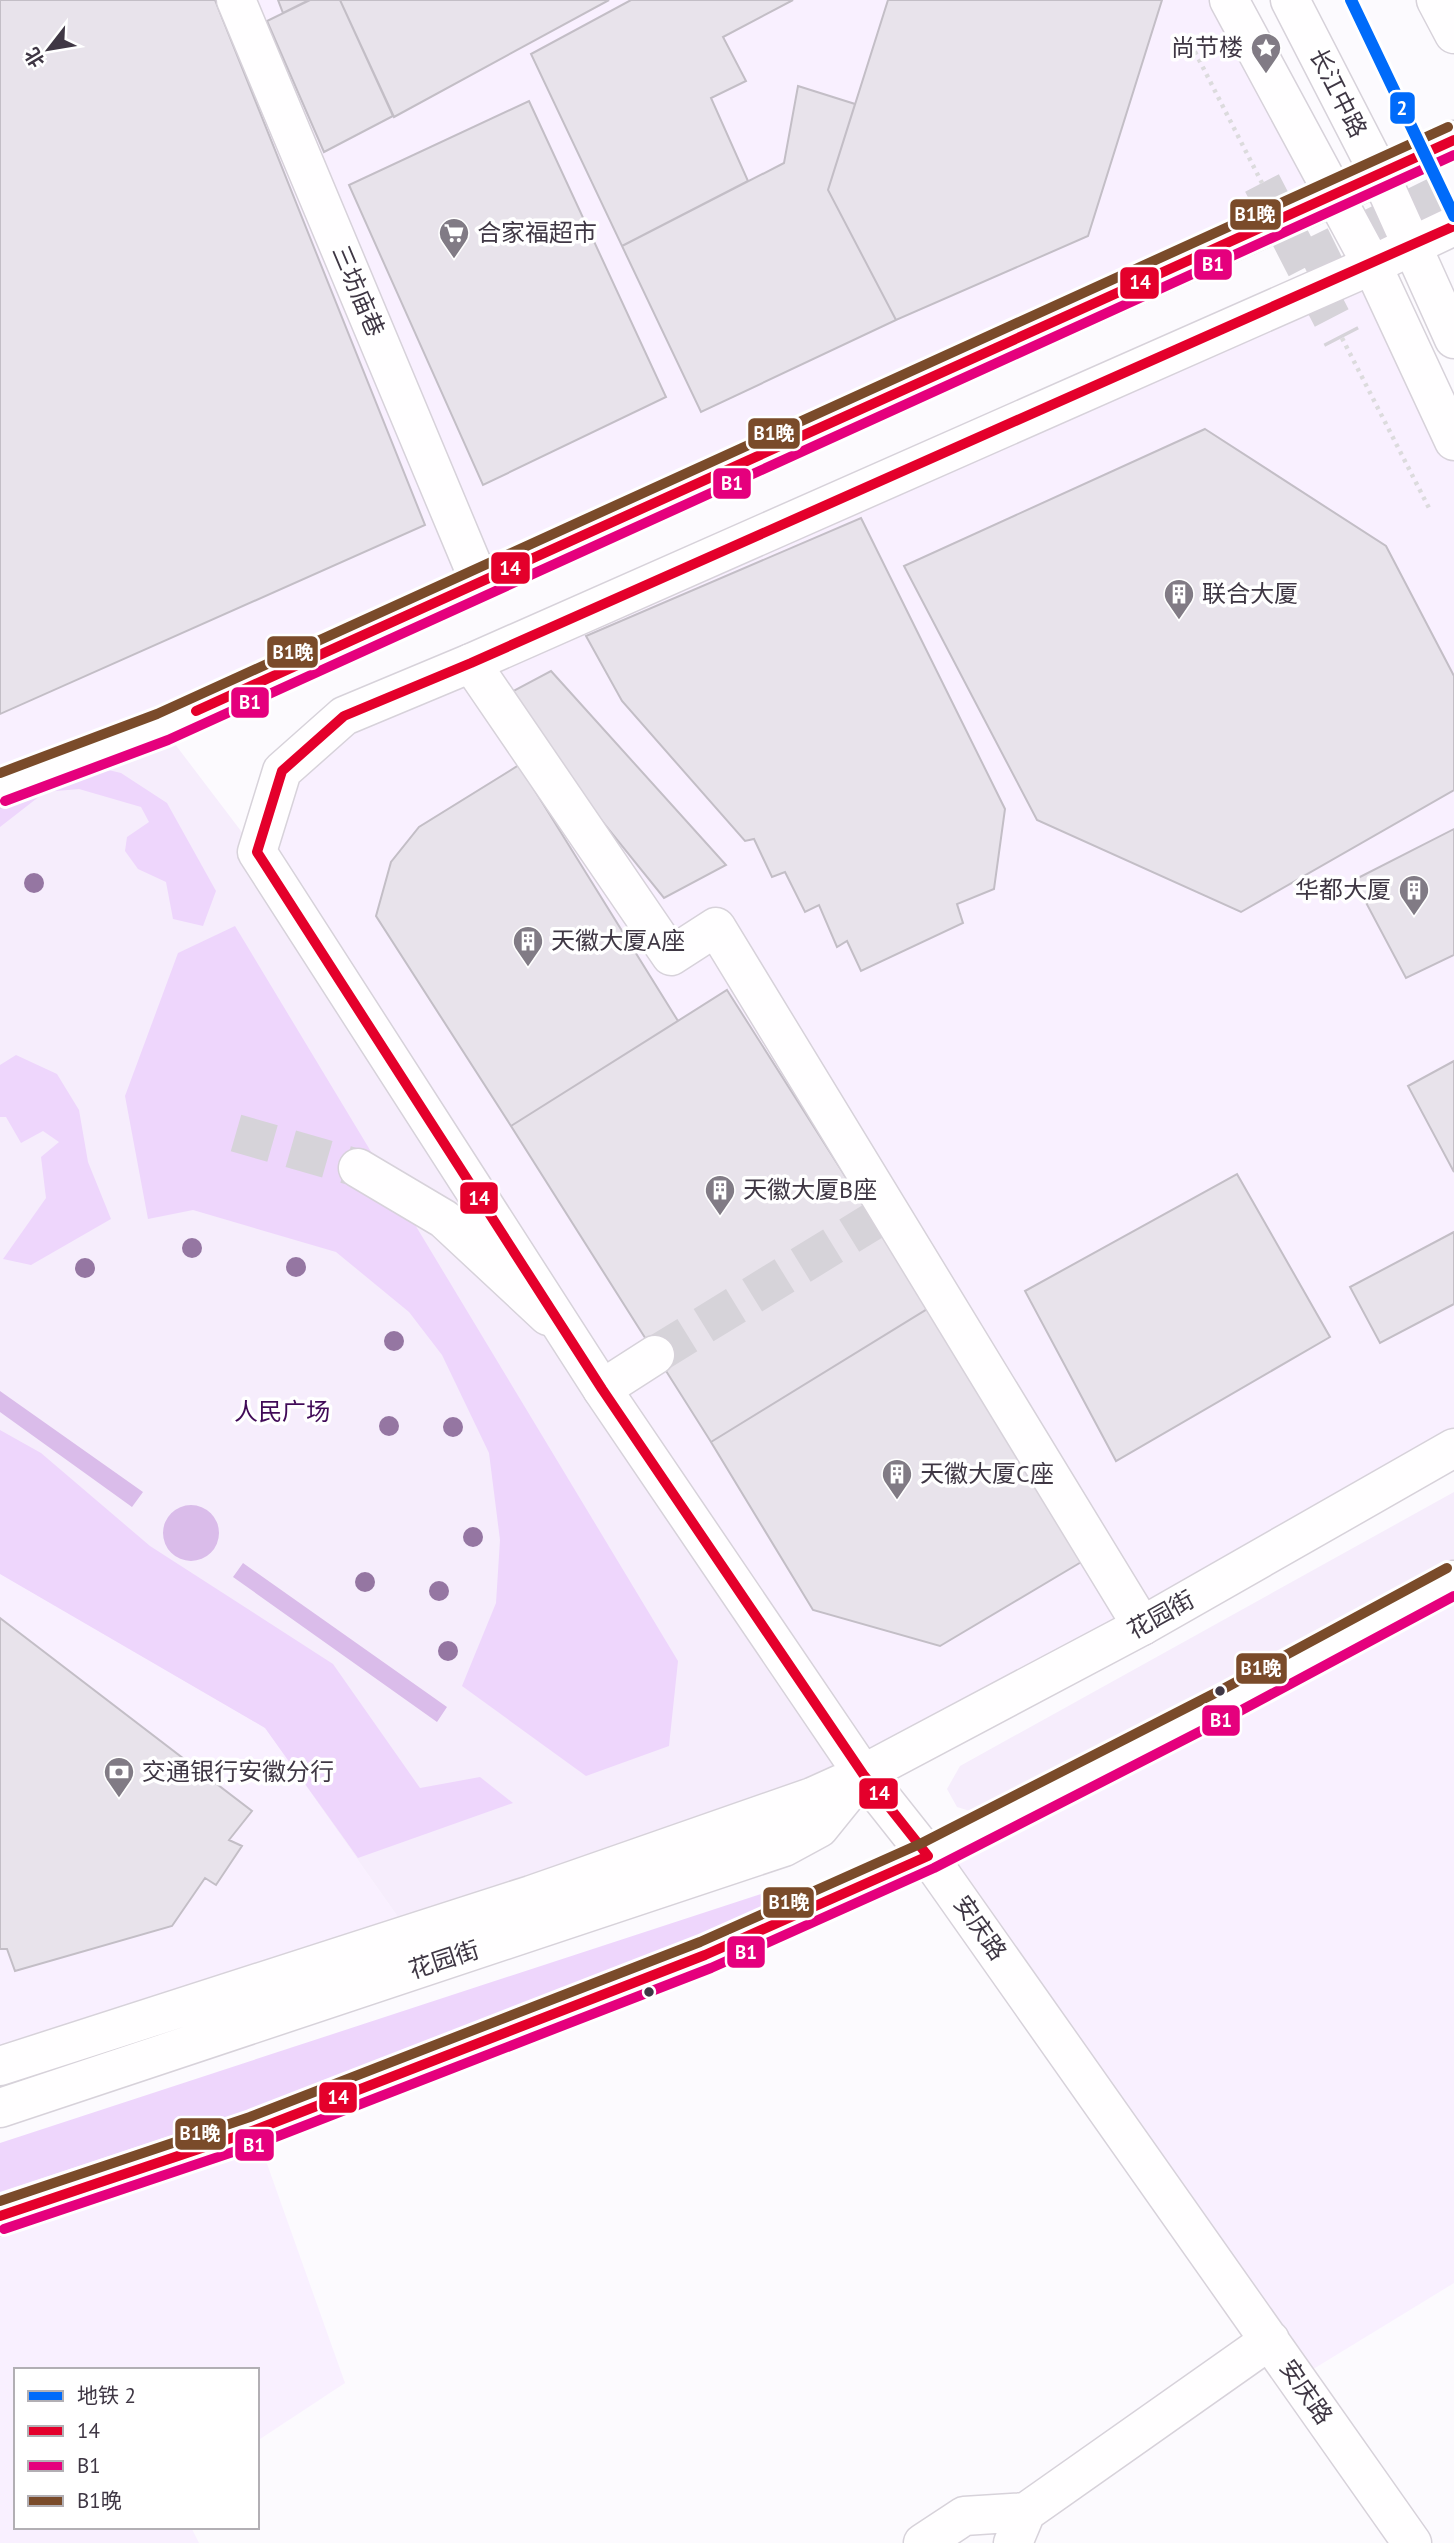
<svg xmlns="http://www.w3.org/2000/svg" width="1454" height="2543" font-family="'PT Sans','Noto Sans SC',sans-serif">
	<rect width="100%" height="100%" fill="#fcfafe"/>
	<path fill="#f9f0ff" d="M0 0H1229L1336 196 0 788Z
		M1372 265 1454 441V1448L863 1774 257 852 282 771 344 716Z
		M0 1574 265 1728 410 1934 0 2066Z
		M1454 1580V2283L1297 2379 928 1856Z
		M255 2130 345 2383 257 2441V2370H16V2527H191L199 2543H0V2216Z"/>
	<path fill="#f6edfc" d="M162 727 257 852 863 1774 410 1934 265 1728 0 1574V788Z
		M1454 1492V1560L983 1815 957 1807 947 1789 960 1766Z"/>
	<path fill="#eed6fc" d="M79 763 121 773 167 803 216 891 203 926 173 919 166 882 138 869 125 851 127 837 149 822 141 807 79 789 45 792 0 827V785Z
		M235 926 678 1661 669 1746 586 1776 462 1686 496 1603 500 1540 489 1453 442 1355 409 1312 336 1252 193 1210 148 1219 125 1096 178 953Z
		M16 1055 57 1074 79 1110 88 1162 111 1219 31 1265 3 1259 46 1198 41 1157 59 1142 43 1131 21 1143 6 1117H0V1065Z
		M0 1430 41 1453 150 1546 333 1664 420 1788 480 1777 513 1803 358 1858 265 1728 0 1574Z
		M779 1888 801 1891 811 1908 790 1931 0 2192V2143Z"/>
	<path fill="#dabcea" d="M0 1391 143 1492 132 1507 0 1412Z
		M163 1533a28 28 0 1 1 56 0a28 28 0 1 1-56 0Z
		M243 1563 447 1707 437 1722 233 1577Z"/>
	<path fill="#e8e3eb" stroke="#c3bec6" stroke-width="2" d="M0 0H215L425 525 0 714Z
		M278 0H309L283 13Z
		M310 0H340L393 116 324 152 267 21Z
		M340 0H609L394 117Z
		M631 0H793L723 37 746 81 711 98 748 181 622 246 531 54Z
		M888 0H1162L1088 236 896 320 828 190Z
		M798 86 855 104 828 190 896 320 701 412 622 246 784 163Z
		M529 101 666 397 483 485 349 185Z
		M1205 429 1386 546 1454 676V790L1241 912 1037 820 904 566Z
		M861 518 1005 809 994 889 957 904 963 923 861 971 847 941 837 947 819 905 805 912 785 872 772 877 754 839 745 841 622 701 586 636Z
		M551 671 726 865 664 898 502 697Z
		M519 765 678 1021 511 1126 376 916 391 862 419 827Z
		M1454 829V955L1406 978 1354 880Z
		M727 990 929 1308 711 1442 511 1126Z
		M1454 1061V1172L1408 1086Z
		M1237 1174 1330 1337 1116 1461 1025 1291Z
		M1454 1232V1304L1380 1343 1350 1287Z
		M929 1308 1083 1561 940 1646 813 1610 711 1442Z
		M0 1618 252 1811 229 1840 242 1846 216 1885 205 1878 172 1926 15 1971 7 1949H0Z"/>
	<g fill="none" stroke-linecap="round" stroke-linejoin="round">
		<path stroke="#d6d3d9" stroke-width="38" stroke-dasharray="38 19" stroke-linecap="butt" d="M1262 183 1342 338
			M1302 262 1454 187
			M236 1133 358 1168
			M655 1355 891 1210"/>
		<g stroke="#d7d2da" stroke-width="41">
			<path id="minor" d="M236 0 480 583
				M1229 0 1372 265 1454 441
				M471 663 671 956 716 927 1142 1626
				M0 788 162 727 1380 175
				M358 1168 444 1219 548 1316
				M602 1389 655 1355
				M928 1856 1412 2543
				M923 2543 964 2516 1026 2512
				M1013 2543 1026 2512 1270 2340"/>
		</g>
		<g stroke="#d7d2da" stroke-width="41">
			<path id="major" d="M1380 175 1454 140
				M928 1856 863 1774 602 1389 257 852 282 771 344 716 471 663 1372 265 1454 226
				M0 2066 531 1895 812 1797 863 1774 1142 1626 1454 1448
				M0 2108 784 1847 819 1828 857 1781
				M0 2216 255 2130 705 1955 928 1856 1232 1700 1454 1580"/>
		</g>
		<g stroke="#d7d2da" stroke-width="41">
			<path id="highway" d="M1290 0 1380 175 1454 339
				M1436 0 1454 34"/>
		</g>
		<path stroke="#dcdbdd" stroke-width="4.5" stroke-dasharray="3.5 5" stroke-linecap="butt" d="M1191 44 1262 183
			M1342 338 1429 508"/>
		<use href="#minor" stroke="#fffeff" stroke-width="38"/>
		<use href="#major" stroke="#fffeff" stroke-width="38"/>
		<use href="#highway" stroke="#fffeff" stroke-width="38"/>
		<g stroke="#fff" stroke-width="16">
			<path id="bus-1" d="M196 711 1454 140
				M0 2216 255 2130 705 1955 928 1856 863 1774 602 1389 257 852 282 771 344 716 471 663 1454 226"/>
		</g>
		<g stroke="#fff" stroke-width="16">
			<path id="bus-2" d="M5 801 168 740 1454 155
				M4 2229 260 2143 711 1968 934 1868 1238 1712 1454 1596"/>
		</g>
		<g stroke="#fff" stroke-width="16">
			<path id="bus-3" d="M0 773 157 714 1448 127
				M0 2201 250 2117 700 1942 922 1843 1225 1688 1447 1568"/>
		</g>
		<use href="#bus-1" stroke="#e4002b" stroke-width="10"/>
		<use href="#bus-2" stroke="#e5007d" stroke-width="10"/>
		<use href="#bus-3" stroke="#7a4b2a" stroke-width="10"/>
		<g stroke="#fff" stroke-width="18">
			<path id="metro-1" d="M1351 0 1454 216"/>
		</g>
		<use href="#metro-1" stroke="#006bfa" stroke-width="12"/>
	</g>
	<g fill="#9576a2">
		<circle cx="34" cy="883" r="10"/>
		<circle cx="192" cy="1248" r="10"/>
		<circle cx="296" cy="1267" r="10"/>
		<circle cx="85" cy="1268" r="10"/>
		<circle cx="394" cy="1341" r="10"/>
		<circle cx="389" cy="1426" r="10"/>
		<circle cx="453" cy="1427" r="10"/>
		<circle cx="473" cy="1537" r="10"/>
		<circle cx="365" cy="1582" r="10"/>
		<circle cx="439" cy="1591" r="10"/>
		<circle cx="448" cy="1651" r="10"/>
	</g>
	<defs>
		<g id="sight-pin" transform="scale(1.575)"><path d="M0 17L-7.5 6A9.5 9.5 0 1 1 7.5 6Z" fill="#817b85" stroke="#fff"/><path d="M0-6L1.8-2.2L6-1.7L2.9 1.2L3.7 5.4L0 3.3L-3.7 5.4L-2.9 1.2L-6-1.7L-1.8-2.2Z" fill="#fff"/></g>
		<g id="supermarket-pin" transform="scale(1.575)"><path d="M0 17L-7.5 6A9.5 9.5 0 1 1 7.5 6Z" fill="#817b85" stroke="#fff"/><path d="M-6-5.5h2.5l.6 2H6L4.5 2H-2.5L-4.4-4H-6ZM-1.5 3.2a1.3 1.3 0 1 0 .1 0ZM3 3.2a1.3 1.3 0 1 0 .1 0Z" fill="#fff"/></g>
		<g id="building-pin" transform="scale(1.575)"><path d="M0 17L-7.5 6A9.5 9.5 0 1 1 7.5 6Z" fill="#817b85" stroke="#fff"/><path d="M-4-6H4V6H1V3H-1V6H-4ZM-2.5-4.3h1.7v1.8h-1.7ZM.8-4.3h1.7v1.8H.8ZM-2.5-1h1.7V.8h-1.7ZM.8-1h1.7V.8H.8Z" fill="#fff"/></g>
		<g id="bank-pin" transform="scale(1.575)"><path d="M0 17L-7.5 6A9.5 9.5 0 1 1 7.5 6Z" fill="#817b85" stroke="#fff"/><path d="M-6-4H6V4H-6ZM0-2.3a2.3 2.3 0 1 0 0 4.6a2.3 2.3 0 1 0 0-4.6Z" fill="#fff"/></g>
	</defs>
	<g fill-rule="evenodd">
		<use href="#sight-pin" x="1266" y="48"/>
		<use href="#supermarket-pin" x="454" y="233"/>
		<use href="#building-pin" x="1179" y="594"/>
		<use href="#building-pin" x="1414" y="890"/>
		<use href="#building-pin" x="528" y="941"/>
		<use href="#building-pin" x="720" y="1190"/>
		<use href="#building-pin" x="897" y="1474"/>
		<use href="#bank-pin" x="119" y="1772"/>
	</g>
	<g fill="#3f3744" stroke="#fff" stroke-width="2.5">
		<circle cx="1220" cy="1691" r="6"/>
		<circle cx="649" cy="1992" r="6"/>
	</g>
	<g text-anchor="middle" stroke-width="7" stroke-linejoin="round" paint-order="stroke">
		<g font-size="24" fill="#3f3744" stroke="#fff" text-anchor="start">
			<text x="1243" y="56" text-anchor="end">尚节楼</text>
			<text x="477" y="241">合家福超市</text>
			<text x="1202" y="602">联合大厦</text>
			<text x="1391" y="898" text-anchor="end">华都大厦</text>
			<text x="551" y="949">天徽大厦A座</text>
			<text x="743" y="1198">天徽大厦B座</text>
			<text x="920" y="1482">天徽大厦C座</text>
			<text x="142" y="1780">交通银行安徽分行</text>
		</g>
		<g font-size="24" fill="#3f3744" stroke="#fff">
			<text transform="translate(1338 93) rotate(63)" y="8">长江中路</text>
			<text transform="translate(358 291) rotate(67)" y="8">三坊庙巷</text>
			<text transform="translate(1161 1615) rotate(-29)" y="8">花园街</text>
			<text transform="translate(980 1928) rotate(55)" y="8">安庆路</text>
			<text transform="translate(444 1960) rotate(-18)" y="8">花园街</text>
			<text transform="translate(1306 2392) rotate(55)" y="8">安庆路</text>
		</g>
		<g font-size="24" fill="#400a57" stroke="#fff">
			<text x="282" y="1420">人民广场</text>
		</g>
	</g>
	<g stroke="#fff" stroke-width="2.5">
		<rect x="1389" y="91" width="27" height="34" rx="7" fill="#006bfa"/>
		<rect x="1229" y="198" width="53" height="33" rx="7" fill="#7a4b2a"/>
		<rect x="1193" y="248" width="40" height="33" rx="7" fill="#e5007d"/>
		<rect x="1119" y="266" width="41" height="34" rx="7" fill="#e4002b"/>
		<rect x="747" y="417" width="54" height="33" rx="7" fill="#7a4b2a"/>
		<rect x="712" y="467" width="40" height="33" rx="7" fill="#e5007d"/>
		<rect x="490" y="551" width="41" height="34" rx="7" fill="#e4002b"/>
		<rect x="266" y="635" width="53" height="34" rx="7" fill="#7a4b2a"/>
		<rect x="230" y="686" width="40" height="33" rx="7" fill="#e5007d"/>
		<rect x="459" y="1181" width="40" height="34" rx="7" fill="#e4002b"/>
		<rect x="1235" y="1652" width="53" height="33" rx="7" fill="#7a4b2a"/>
		<rect x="1201" y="1704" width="40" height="33" rx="7" fill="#e5007d"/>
		<rect x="858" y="1777" width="41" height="33" rx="7" fill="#e4002b"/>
		<rect x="762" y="1886" width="53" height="33" rx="7" fill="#7a4b2a"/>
		<rect x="726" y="1935" width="40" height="34" rx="7" fill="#e5007d"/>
		<rect x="318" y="2081" width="40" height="33" rx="7" fill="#e4002b"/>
		<rect x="174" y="2117" width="53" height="34" rx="7" fill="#7a4b2a"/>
		<rect x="234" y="2128" width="41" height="34" rx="7" fill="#e5007d"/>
	</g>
	<g font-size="19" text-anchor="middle" font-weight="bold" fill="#fff">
		<text x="1402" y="115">2</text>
		<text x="1255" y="221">B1晚</text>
		<text x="1213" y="271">B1</text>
		<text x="1140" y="289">14</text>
		<text x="774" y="440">B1晚</text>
		<text x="732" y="490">B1</text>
		<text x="510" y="575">14</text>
		<text x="293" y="659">B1晚</text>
		<text x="250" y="709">B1</text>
		<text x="479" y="1205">14</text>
		<text x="1261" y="1675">B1晚</text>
		<text x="1221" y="1727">B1</text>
		<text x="879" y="1800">14</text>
		<text x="789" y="1909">B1晚</text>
		<text x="746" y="1959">B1</text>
		<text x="338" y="2104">14</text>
		<text x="200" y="2140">B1晚</text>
		<text x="254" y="2152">B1</text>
	</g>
	<rect x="14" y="2368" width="245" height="161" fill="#ffffff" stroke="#b2afb4" stroke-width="2"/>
	<rect x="28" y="2391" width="35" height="10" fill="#006bfa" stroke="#b2afb4" stroke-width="2"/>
	<text x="77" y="2403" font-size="21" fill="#3f3744">地铁 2</text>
	<rect x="28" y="2426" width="35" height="10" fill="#e4002b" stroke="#b2afb4" stroke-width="2"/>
	<text x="77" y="2438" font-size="21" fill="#3f3744">14</text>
	<rect x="28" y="2461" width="35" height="10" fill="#e5007d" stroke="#b2afb4" stroke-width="2"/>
	<text x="77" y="2473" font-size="21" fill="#3f3744">B1</text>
	<rect x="28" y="2496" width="35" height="10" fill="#7a4b2a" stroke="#b2afb4" stroke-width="2"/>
	<text x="77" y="2508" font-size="21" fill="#3f3744">B1晚</text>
	<g transform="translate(49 49) rotate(239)" stroke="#ffffff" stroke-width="5" paint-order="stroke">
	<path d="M0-5L12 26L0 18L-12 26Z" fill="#3f3744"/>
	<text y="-10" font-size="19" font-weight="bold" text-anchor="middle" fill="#3f3744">北</text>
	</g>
</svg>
